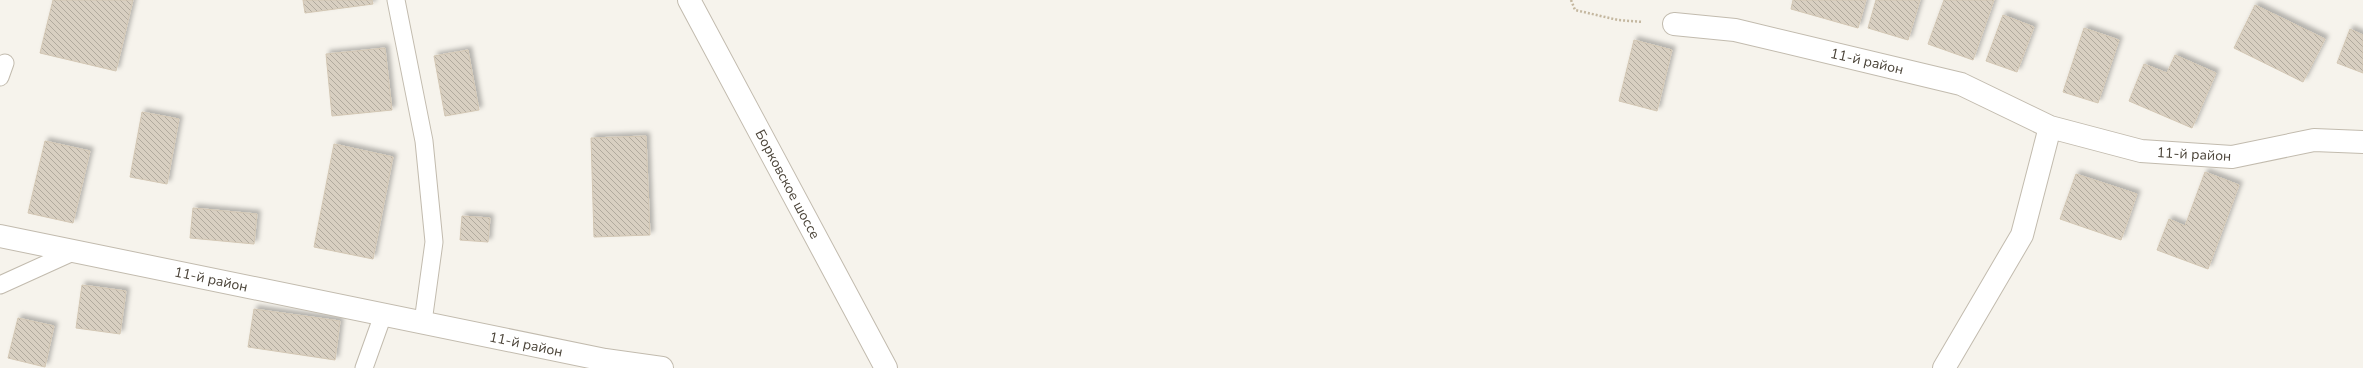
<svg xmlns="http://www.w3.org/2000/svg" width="2363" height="368" font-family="'Nunito Sans',sans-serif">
	<defs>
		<pattern id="building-back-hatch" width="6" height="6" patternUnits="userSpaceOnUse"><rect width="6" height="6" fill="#d8cfc1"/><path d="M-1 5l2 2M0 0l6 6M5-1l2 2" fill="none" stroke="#b1aa9e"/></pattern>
		<filter id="shadow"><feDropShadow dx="3.5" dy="-3.5" stdDeviation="2" flood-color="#0004"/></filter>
	</defs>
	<rect width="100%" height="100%" fill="#f6f3ec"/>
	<path fill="url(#building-back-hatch)" stroke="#d3c7b4" filter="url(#shadow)" d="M53 0H133L116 71 40 53Z
		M303 0H372L373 4 305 13Z
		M1793 0H1866L1858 28 1791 9Z
		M1876 0H1920L1908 40 1868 28Z
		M1944 0H1994L1973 60 1928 44Z
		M2255 5 2325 39 2303 82 2234 48Z
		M2003 15 2034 27 2017 72 1986 61Z
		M2084 28 2119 40 2098 103 2063 92Z
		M2350 29 2363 35V73L2337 63Z
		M1634 40 1672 50 1657 111 1619 101Z
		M385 48 392 110 332 116 326 54Z
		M468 50 479 110 445 116 434 56Z
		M2175 55 2216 73 2192 128 2129 101 2144 64 2167 73Z
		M142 112 179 119 167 184 130 177Z
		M646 136 650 235 594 237 591 138Z
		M45 141 90 151 73 223 28 213Z
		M334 144 393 157 373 259 314 247Z
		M2205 172 2239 185 2208 269 2157 250 2169 219 2185 226Z
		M2076 174 2137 194 2121 240 2060 219Z
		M193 208 257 214 254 244 190 238Z
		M462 216 490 218 488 242 460 240Z
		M82 285 126 291 120 334 76 328Z
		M254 309 340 321 335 360 248 347Z
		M18 318 54 326 45 367 8 358Z"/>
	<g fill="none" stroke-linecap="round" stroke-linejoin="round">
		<g stroke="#c2bbae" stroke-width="19">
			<path id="service" d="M396 0 424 141 434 242 423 322
				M0 77 5 63
				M0 285 75 251
				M364 368 383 315"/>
		</g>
		<g stroke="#c2bbae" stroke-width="24">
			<path id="minor" d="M1674 24 1735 30 1961 84 2050 127 2141 151 2232 157 2314 140 2363 142
				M0 236 605 360 662 368
				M1944 368 2022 235 2050 127"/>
		</g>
		<g stroke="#c2bbae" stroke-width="24">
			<path id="tertiary" d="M689 0 886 368"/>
		</g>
		<path stroke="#c4b79f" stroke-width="2.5" stroke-dasharray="2 2" stroke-linecap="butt" d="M1571 0 1575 10 1618 20 1643 22"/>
		<use href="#service" stroke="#fff" stroke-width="17"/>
		<use href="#minor" stroke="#fff" stroke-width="22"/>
		<use href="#tertiary" stroke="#fff" stroke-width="22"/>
	</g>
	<g text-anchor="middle" stroke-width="3" stroke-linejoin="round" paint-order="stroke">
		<g font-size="14" fill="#4b4439" stroke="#fff">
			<text transform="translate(1867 61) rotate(13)" y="5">11-й район</text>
			<text transform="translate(2194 154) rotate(3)" y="5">11-й район</text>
			<text transform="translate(788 184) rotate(62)" y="5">Борковское шоссе</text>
			<text transform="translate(211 279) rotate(12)" y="5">11-й район</text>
			<text transform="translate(526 344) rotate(12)" y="5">11-й район</text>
		</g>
	</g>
</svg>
